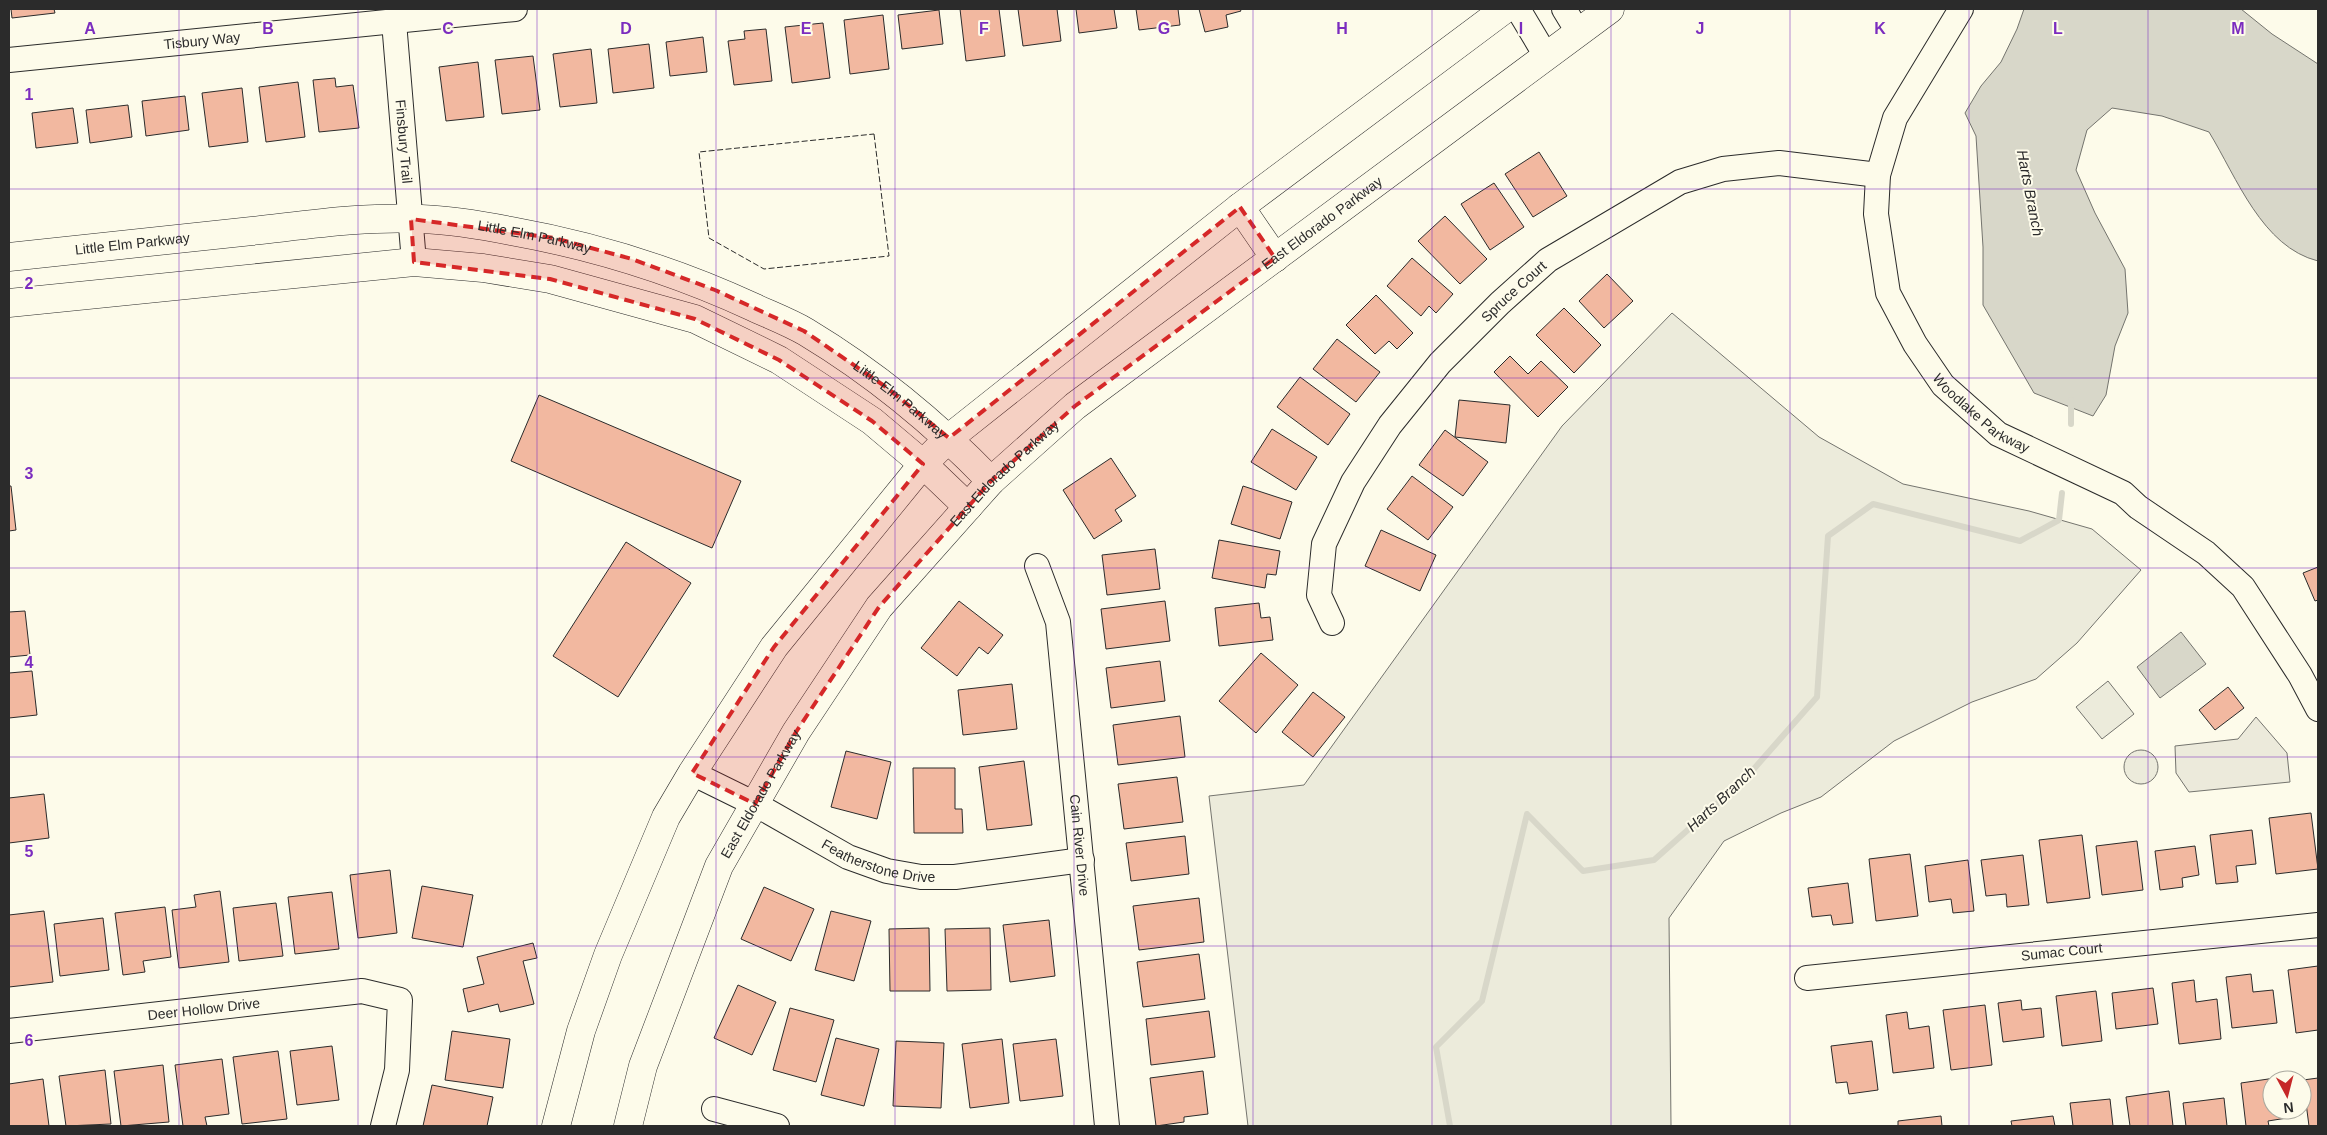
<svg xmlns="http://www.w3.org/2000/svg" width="2327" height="1135" font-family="Arial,sans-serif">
	<rect width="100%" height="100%" fill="#fdfbea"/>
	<path fill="#ecebdb" stroke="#74746e" d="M1672 313 1819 437 1903 484 2029 511 2092 529 2141 570 2077 643 2036 679 1972 702 1894 741 1821 797 1781 813 1724 841 1669 918 1671 1126H1248L1209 796 1304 785 1562 426Z
		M2108 681 2134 714 2102 739 2076 707Z
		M2124 767a17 17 0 1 1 34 0a17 17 0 1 1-34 0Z"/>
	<path fill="#eceadb" stroke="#74746e" d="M2256 717 2287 753 2290 782 2189 792 2176 773 2175 746 2238 739Z"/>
	<path fill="#d8d7c9" stroke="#74746e" d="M2024 9H2241L2272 34 2318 64V261C2262 247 2237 178 2209 132L2162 116 2112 108 2087 130 2076 170 2095 213 2125 269 2128 313 2115 346 2106 395 2093 416 2034 393 1983 305V247L1976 136 1965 113 1981 86 2001 62 2017 29Z
		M2181 632 2206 664 2160 698 2137 667Z"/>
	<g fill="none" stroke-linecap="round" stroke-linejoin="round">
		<path stroke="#d8d7c9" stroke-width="6" d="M2071 424V400
			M1450 1126 1436 1047 1482 1001 1527 814 1583 871 1654 860 1745 779 1817 697 1828 536 1873 504 2020 541 2059 520 2062 493"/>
	</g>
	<path fill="#f2b8a0" stroke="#2b2b2b" d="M11 9H54L55 13 12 18Z
		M960 9H999L1005 56 966 61Z
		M1018 9H1057L1061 41 1023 46Z
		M1076 9H1114L1117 28 1079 33Z
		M1136 9H1178L1180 25 1139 30Z
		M1199 9H1240L1241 11 1226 15 1228 27 1205 32Z
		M939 10 943 44 902 49 898 15Z
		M883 15 889 69 850 74 844 20Z
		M823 23 830 78 792 83 785 27Z
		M766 29 772 81 734 85 728 41 745 39 744 31Z
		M703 37 707 72 670 76 666 42Z
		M649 44 654 88 613 93 608 49Z
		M591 49 597 103 560 107 553 54Z
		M533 56 540 110 502 114 495 60Z
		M478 62 484 117 446 121 439 67Z
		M335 78 336 87 353 85 359 128 319 132 313 80Z
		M298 82 305 137 266 142 259 87Z
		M242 88 248 142 209 147 202 93Z
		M185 96 189 130 146 136 142 101Z
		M128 105 132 137 90 143 86 110Z
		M73 108 78 143 36 148 32 113Z
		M1539 152 1567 196 1533 217 1505 174Z
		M1494 183 1524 227 1490 250 1461 204Z
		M1445 216 1487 259 1460 284 1418 241Z
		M1412 258 1453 294 1436 313 1429 306 1421 316 1387 286Z
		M1607 274 1633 301 1604 328 1579 301Z
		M1376 295 1413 333 1397 349 1389 341 1375 354 1346 325Z
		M1564 308 1601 345 1574 373 1536 335Z
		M1337 339 1380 372 1356 402 1313 369Z
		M1510 356 1528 374 1541 361 1568 387 1538 417 1494 372Z
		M1300 377 1350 414 1328 445 1277 407Z
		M539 395 741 481 712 548 511 461Z
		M1459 400 1510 405 1506 443 1455 437Z
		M1272 429 1317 457 1296 490 1251 462Z
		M1445 430 1488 462 1463 496 1419 465Z
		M1111 458 1136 496 1115 510 1122 521 1094 539 1063 490Z
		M1412 476 1453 507 1428 540 1387 509Z
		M9 486H11L16 530 9 531Z
		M1243 486 1292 502 1280 539 1231 524Z
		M1381 530 1436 555 1420 591 1365 566Z
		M1219 540 1280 551 1276 575 1267 574 1265 588 1212 578Z
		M626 542 691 583 618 697 553 656Z
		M1155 549 1160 589 1107 595 1102 555Z
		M2318 567V600L2315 601 2303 573Z
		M959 601 1003 635 988 654 979 647 957 676 921 648Z
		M1165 601 1170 641 1106 649 1101 609Z
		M1259 603 1261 618 1270 617 1273 640 1219 646 1215 608Z
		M25 611 30 655 9 657V612Z
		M1261 653 1298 685 1256 733 1219 701Z
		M1160 661 1165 701 1111 708 1106 668Z
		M32 671 37 715 9 718V673Z
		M1012 684 1017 729 963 735 958 690Z
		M2228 687 2244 708 2215 730 2199 710Z
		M1313 692 1345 717 1313 757 1282 732Z
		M1180 716 1185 757 1118 765 1113 725Z
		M846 751 891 762 877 819 831 807Z
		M1024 761 1032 825 987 830 979 767Z
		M913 768H955V809H962L963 833H914Z
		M1177 777 1183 822 1124 829 1118 784Z
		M44 794 49 838 9 843V798Z
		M2311 813 2318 869 2276 874 2269 818Z
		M2252 830 2256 864 2236 866 2238 882 2216 884 2210 835Z
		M2082 835 2090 898 2047 903 2039 840Z
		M1185 836 1189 874 1131 881 1126 843Z
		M2137 841 2143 890 2102 895 2096 846Z
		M2195 846 2199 875 2182 878 2183 887 2160 890 2155 851Z
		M1910 854 1918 916 1876 921 1869 859Z
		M2023 855 2029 905 2007 907 2006 894 1986 896 1981 860Z
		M1968 860 1974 911 1953 913 1951 899 1929 902 1925 866Z
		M390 870 397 933 358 938 350 875Z
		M1848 883 1853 923 1833 925 1831 915 1812 917 1808 888Z
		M422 886 473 895 463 947 412 938Z
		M764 887 814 909 791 961 741 939Z
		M220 891 229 962 179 968 172 910 196 907 194 895Z
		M332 892 339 949 295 954 288 897Z
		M1199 898 1204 942 1139 950 1133 906Z
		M276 903 283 956 239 961 233 908Z
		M165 907 171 957 143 961 145 972 123 975 115 913Z
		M44 911 53 982 9 987V915Z
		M831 911 871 921 854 981 815 970Z
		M103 918 109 970 60 976 54 924Z
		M1049 920 1055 976 1010 982 1003 925Z
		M929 928 930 991H890L889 929Z
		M990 928 991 990 947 991 945 929Z
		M533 943 537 958 523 961 534 1004 500 1012 498 1004 468 1012 463 989 484 984 477 957Z
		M1199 954 1205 999 1143 1007 1137 962Z
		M2318 966V1030L2296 1033 2288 970Z
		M2251 974 2253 992 2273 990 2277 1023 2232 1028 2226 977Z
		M2194 980 2196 1002 2217 999 2221 1039 2179 1044 2172 983Z
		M738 985 776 1002 752 1055 714 1038Z
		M2153 988 2158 1024 2116 1029 2112 993Z
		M2096 991 2102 1041 2062 1046 2056 996Z
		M2021 1000 2022 1010 2041 1008 2044 1037 2003 1042 1998 1003Z
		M1985 1005 1992 1065 1951 1070 1943 1010Z
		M790 1008 834 1020 816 1082 773 1070Z
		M1209 1011 1215 1057 1151 1065 1146 1019Z
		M1907 1012 1909 1029 1929 1026 1934 1068 1893 1073 1886 1015Z
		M452 1031 510 1039 503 1088 445 1080Z
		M836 1038 879 1049 864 1106 821 1095Z
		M1002 1039 1009 1103 970 1108 962 1044Z
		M1056 1039 1063 1096 1020 1101 1013 1044Z
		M896 1041 944 1043 941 1108 893 1106Z
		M1872 1041 1878 1090 1849 1094 1847 1082 1836 1083 1831 1046Z
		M332 1046 339 1100 297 1105 290 1051Z
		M278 1051 287 1119 242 1124 233 1057Z
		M222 1059 229 1114 205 1117 207 1126H183L175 1065Z
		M163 1065 169 1122 121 1126 114 1071Z
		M105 1070 111 1124 66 1126 59 1076Z
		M1203 1071 1208 1114 1184 1117V1122L1156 1126 1150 1078Z
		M2282 1077 2283 1080H2272V1110H2286L2287 1118 2268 1121 2269 1126H2246L2241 1083Z
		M2318 1078V1126H2309L2303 1080Z
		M43 1079 49 1126H9V1084Z
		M432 1085 493 1097 487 1126H423Z
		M2169 1091 2173 1126H2130L2126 1097Z
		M2224 1098 2227 1126H2186L2183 1103Z
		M2110 1099 2113 1126H2073L2070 1103Z
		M1941 1116 1942 1126H1898V1121Z
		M2053 1116 2055 1126H2012L2011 1121Z"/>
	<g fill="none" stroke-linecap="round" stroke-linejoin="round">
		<g stroke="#2b2b2b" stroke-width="26">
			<g id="minor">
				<path d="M1518 9 1546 56"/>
				<path d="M1564 9 1578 32"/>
				<path id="s1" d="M1961 9 1895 118 1878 175 1876 214 1888 293 1915 344 1943 385 1998 434 2123 493 2138 507 2206 553 2243 587 2300 675 2318 709"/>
				<path id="s2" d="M394 22 414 262"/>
				<path id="s3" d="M9 60 515 9"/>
				<path id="s4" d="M1037 566 1058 622 1107 1126"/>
				<path id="s5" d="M1332 623 1319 595 1324 544 1353 482 1390 425 1440 363 1500 303 1548 260 1680 182 1723 169 1779 163 1878 175"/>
				<path id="s6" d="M692 773 755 804 848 857 887 871 921 877H955L1082 860"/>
				<path id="s7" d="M1807 978 2318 925"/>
				<path id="s8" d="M9 1031 362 991 400 1000 397 1070 383 1126"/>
				<path d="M714 1109 777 1126"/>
			</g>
		</g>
		<g stroke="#2b2b2b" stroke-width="29">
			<g id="major">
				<path d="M1240 207 1275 258"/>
				<path id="s9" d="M9 257C90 248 171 239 252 231 307 225 365 216 421 219 451 220 481 225 511 231 595 246 675 271 753 307 770 315 789 322 806 332 874 373 936 424 991 481"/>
				<path d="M9 303 414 262 483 268 550 279 695 319 779 360 872 421 923 464 968 507"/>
				<path d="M556 1126 581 1031 608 955 666 817 692 773 774 647 923 464 949 438 1240 207 1505 9"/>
				<path id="s10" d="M628 1126 643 1066 719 866 796 732 879 607 991 481 1075 406 1610 9"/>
			</g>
		</g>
		<use href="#minor" stroke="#fdfbea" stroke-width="24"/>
		<use href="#major" stroke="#fdfbea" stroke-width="28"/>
		<path stroke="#2b2b2b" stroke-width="1" stroke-dasharray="6 2.5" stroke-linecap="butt" d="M874 134 889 256 764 269 709 238 699 152Z"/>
	</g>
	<path fill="#d62828" fill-opacity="0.2" stroke="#d62828" stroke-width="4" stroke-dasharray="10 6" stroke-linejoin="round" d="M1240 207 1275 258 1075 406 991 481 879 607 796 732 755 804 692 773 774 647 923 464 872 421 779 360 695 319 550 279 414 262 411 219 554 238 632 259 715 290 804 331 886 387 949 438Z"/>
	<path fill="none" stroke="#7b2cbf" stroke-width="1" stroke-opacity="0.55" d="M179 9V1126M358 9V1126M537 9V1126M716 9V1126M895 9V1126M1074 9V1126M1253 9V1126M1432 9V1126M1611 9V1126M1790 9V1126M1969 9V1126M2148 9V1126M9 189H2318M9 378H2318M9 568H2318M9 757H2318M9 946H2318"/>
	<g text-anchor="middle" stroke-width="4" stroke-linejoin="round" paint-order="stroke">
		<g font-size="14" fill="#2b2b2b" stroke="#fdfbea">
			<text dy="5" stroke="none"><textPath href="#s3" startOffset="194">Tisbury Way</textPath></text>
			<text dy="5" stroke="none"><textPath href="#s2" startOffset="120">Finsbury Trail</textPath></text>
			<text dy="5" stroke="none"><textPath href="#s10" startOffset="1169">East Eldorado Parkway</textPath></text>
			<text dy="5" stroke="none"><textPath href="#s9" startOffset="529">Little Elm Parkway</textPath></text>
			<text dy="5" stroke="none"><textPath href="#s9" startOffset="124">Little Elm Parkway</textPath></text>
			<text dy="5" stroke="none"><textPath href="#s5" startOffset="401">Spruce Court</textPath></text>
			<text dy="5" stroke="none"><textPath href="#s9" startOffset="934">Little Elm Parkway</textPath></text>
			<text dy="5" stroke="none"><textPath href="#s1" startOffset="461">Woodlake Parkway</textPath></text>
			<text dy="5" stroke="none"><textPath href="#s10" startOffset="764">East Eldorado Parkway</textPath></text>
			<text dy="5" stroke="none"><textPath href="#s10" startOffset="359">East Eldorado Parkway</textPath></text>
			<text dy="5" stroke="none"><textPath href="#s4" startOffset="284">Cain River Drive</textPath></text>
			<text dy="5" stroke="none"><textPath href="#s6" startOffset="208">Featherstone Drive</textPath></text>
			<text dy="5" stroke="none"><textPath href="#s7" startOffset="256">Sumac Court</textPath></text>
			<text dy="5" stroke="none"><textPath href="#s8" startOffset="196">Deer Hollow Drive</textPath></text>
		</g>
		<g font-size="15" font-style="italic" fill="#2b2b2b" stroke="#fdfbea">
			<text transform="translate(2030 193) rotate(79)" y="5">Harts Branch</text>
			<text transform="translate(1721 799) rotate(-43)" y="5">Harts Branch</text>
		</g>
	</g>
	<g font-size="16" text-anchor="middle" font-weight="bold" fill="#7b2cbf" stroke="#fdfbea" stroke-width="4" stroke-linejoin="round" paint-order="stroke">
		<text x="90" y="34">A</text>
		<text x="268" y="34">B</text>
		<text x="448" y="34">C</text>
		<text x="626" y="34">D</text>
		<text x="806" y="34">E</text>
		<text x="984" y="34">F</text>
		<text x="1164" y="34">G</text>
		<text x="1342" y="34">H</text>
		<text x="1521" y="34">I</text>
		<text x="1700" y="34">J</text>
		<text x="1880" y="34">K</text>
		<text x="2058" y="34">L</text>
		<text x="2238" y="34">M</text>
		<text x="29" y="100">1</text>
		<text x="29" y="289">2</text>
		<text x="29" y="479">3</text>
		<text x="29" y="668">4</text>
		<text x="29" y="857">5</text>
		<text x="29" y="1046">6</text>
	</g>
	<rect width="2327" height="1135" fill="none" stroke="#2b2b2b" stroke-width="20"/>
	<g transform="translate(2287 1095) rotate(173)"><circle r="24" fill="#fdfbea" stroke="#a9a89e"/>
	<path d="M0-4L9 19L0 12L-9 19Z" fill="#c62828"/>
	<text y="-8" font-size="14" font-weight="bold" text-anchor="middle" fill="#2b2b2b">N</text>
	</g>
</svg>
